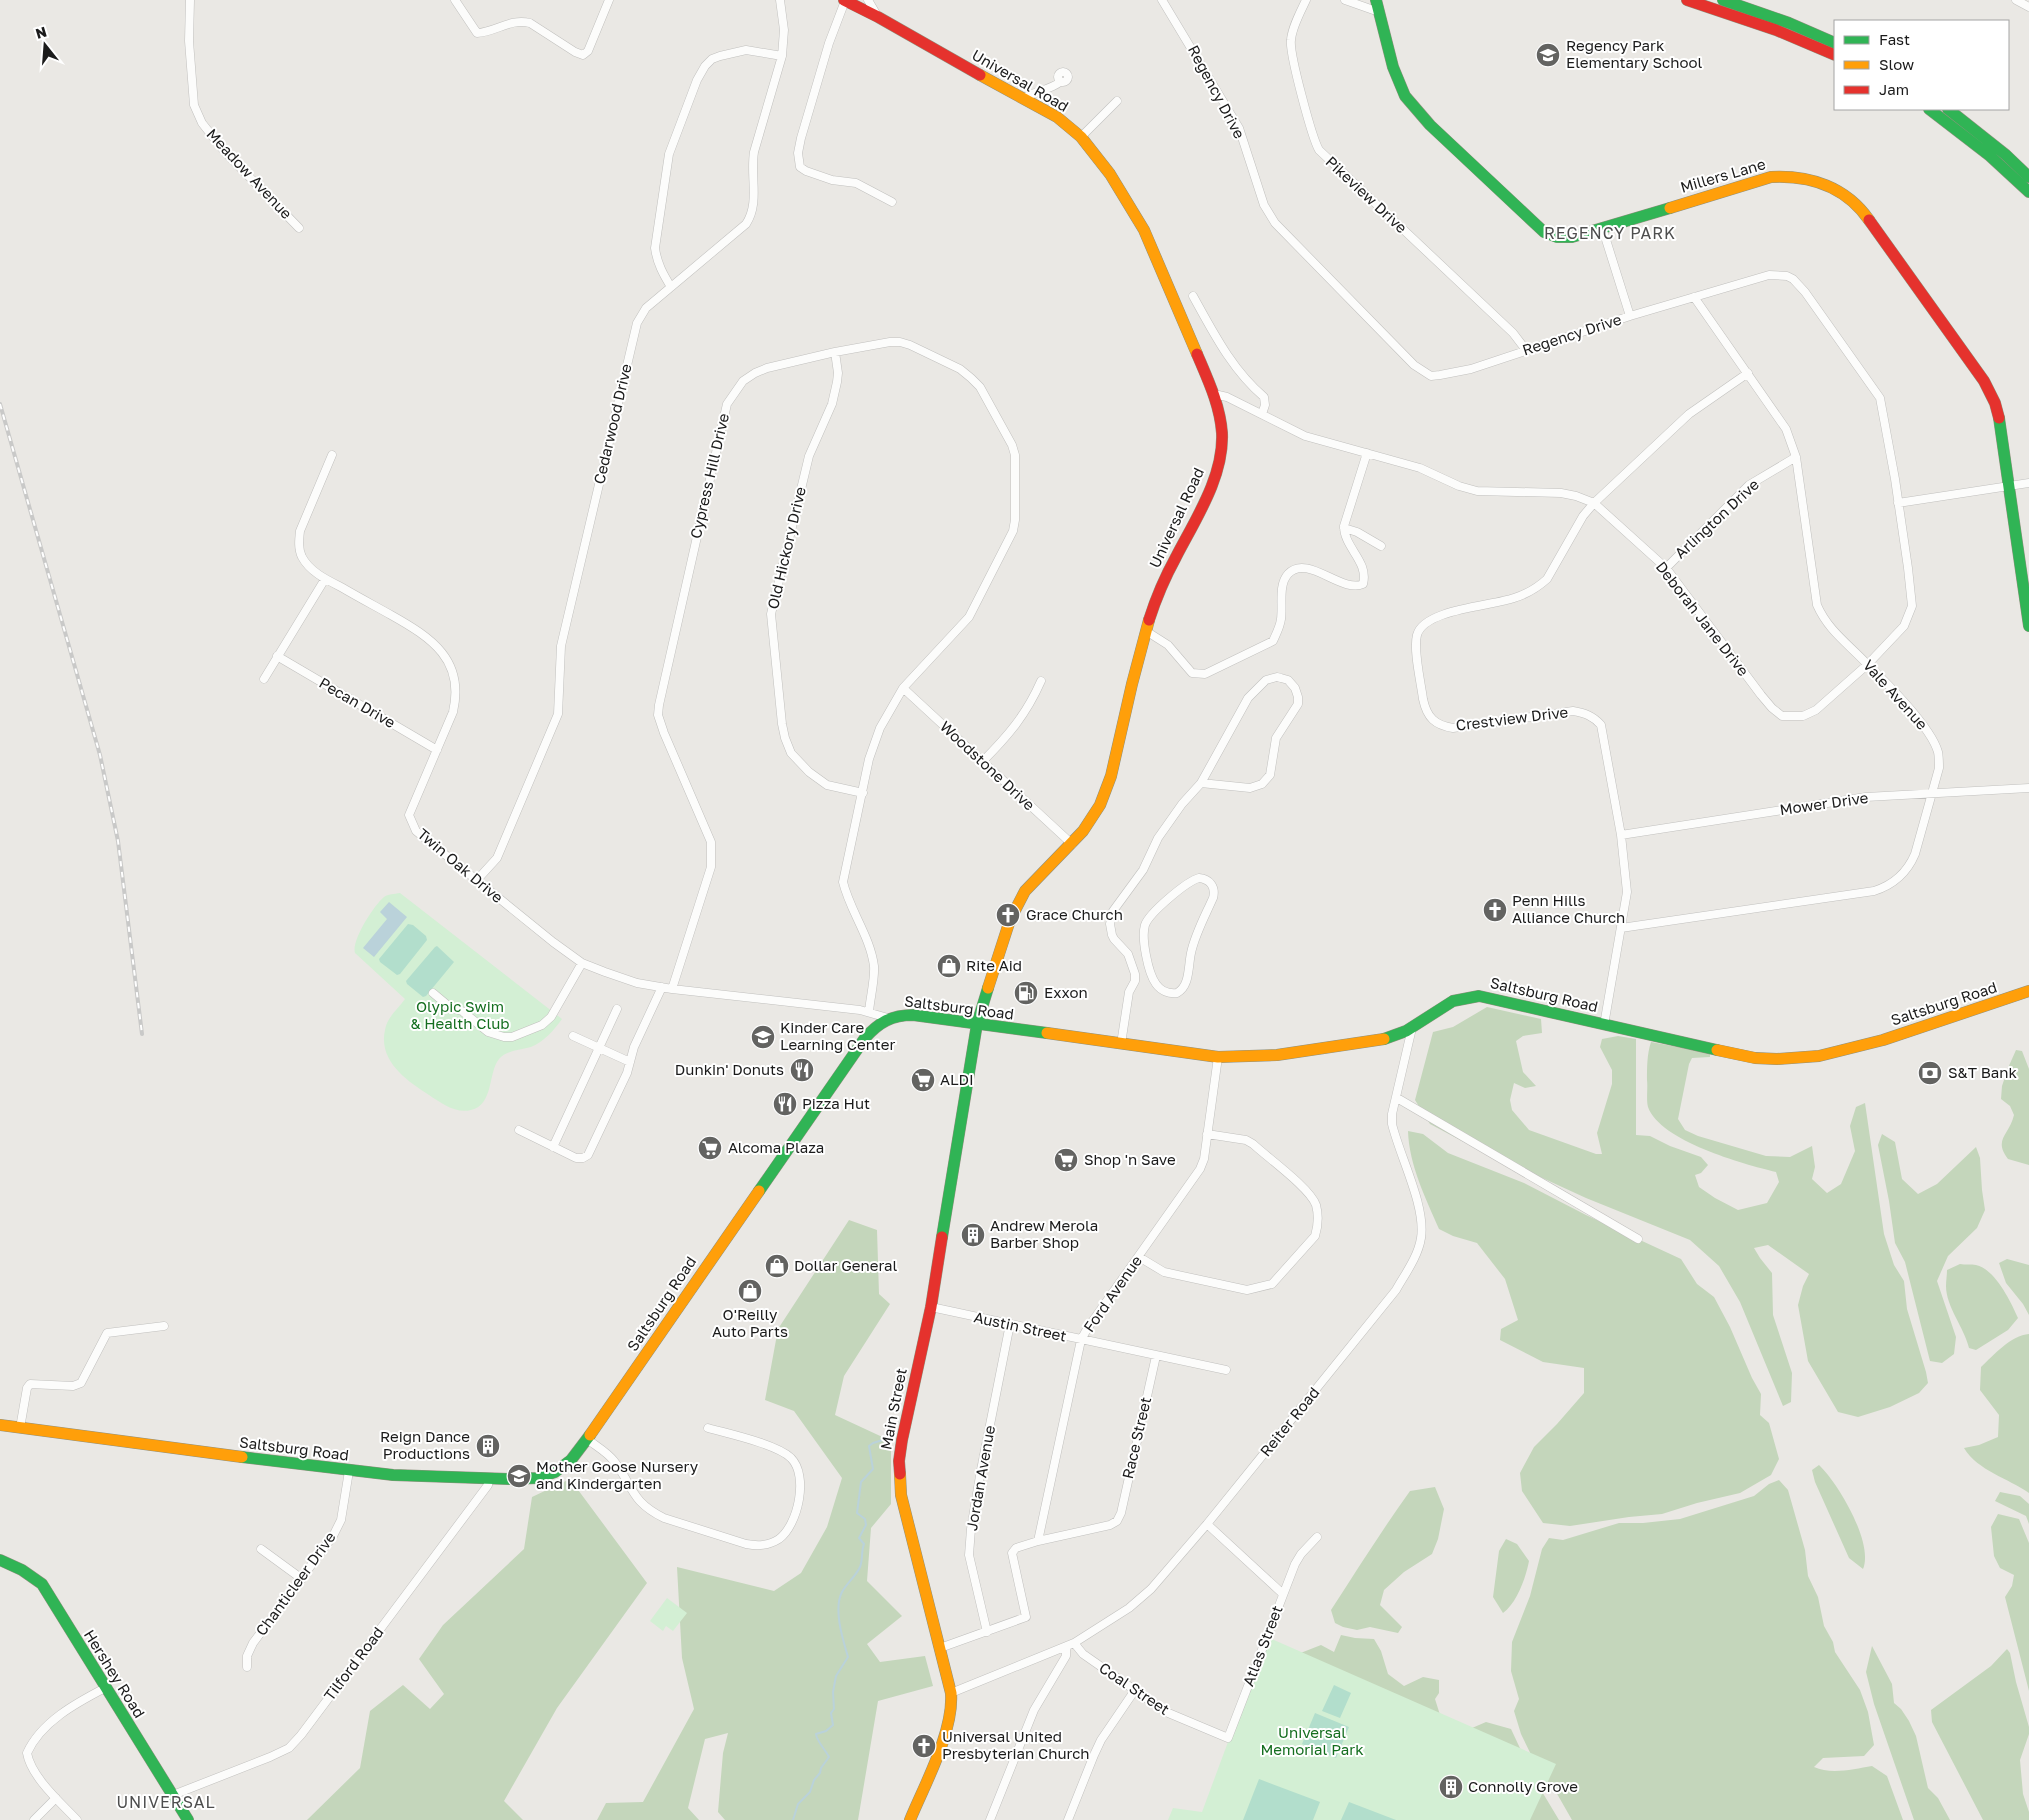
<svg xmlns="http://www.w3.org/2000/svg" width="2029" height="1820" font-family="'Golos Text',sans-serif">
	<rect width="100%" height="100%" fill="#eae8e4"/>
	<path fill="#c4d6bb" d="M1487 1007 1541 1019 1542 1033 1523 1036 1516 1041 1523 1072 1536 1086 1525 1088 1514 1083 1510 1100 1512 1110 1529 1130 1596 1154H1602L1597 1133 1612 1084V1070L1600 1047 1602 1039 1618 1036 1636 1039V1135L1650 1136 1670 1146 1701 1157 1708 1165 1701 1173 1695 1175 1699 1187 1715 1198 1738 1210 1767 1203 1779 1182 1776 1172C1743 1164 1660 1141 1648 1107 1646 1099 1648 1088 1647 1080 1647 1067 1647 1054 1651 1042L1710 1053V1057L1692 1058 1689 1064 1678 1119 1685 1130 1698 1136 1766 1156 1790 1157 1812 1146 1815 1167 1812 1179 1827 1193 1841 1184 1855 1151 1850 1126 1856 1107 1865 1103 1884 1234 1894 1265 1904 1281 1907 1309 1926 1372 1928 1383 1919 1393 1890 1407 1858 1417 1838 1412 1808 1361 1798 1305 1803 1286 1809 1274 1768 1245 1754 1248 1760 1258 1772 1273 1773 1315 1792 1373 1791 1402 1783 1406 1740 1302 1719 1266 1690 1240 1586 1198 1462 1141 1430 1124 1415 1100 1433 1032 1453 1027Z
		M2016 1050 2022 1051 2029 1069V1165L2008 1159C1993 1139 2009 1136 2014 1115L2010 1106 2001 1099 2002 1086 2008 1068Z
		M1408 1131 1423 1134 1448 1153 1524 1183 1586 1215 1681 1259 1697 1284 1714 1297 1730 1327 1752 1378 1761 1394 1760 1415 1769 1423 1779 1459 1771 1475 1740 1493 1697 1503 1662 1514 1629 1517 1570 1526 1543 1523 1522 1491 1520 1473 1534 1447 1557 1424 1584 1393V1368L1543 1362 1500 1340 1501 1329 1518 1320 1505 1279 1477 1243 1453 1236 1439 1229C1426 1199 1409 1165 1408 1131Z
		M1882 1134 1895 1142 1902 1179 1918 1194 1937 1184 1976 1147 1980 1158 1982 1190 1985 1210 1977 1228 1948 1256 1937 1281 1956 1337 1954 1354 1942 1363 1930 1361 1905 1262 1895 1243 1889 1201 1878 1145Z
		M849 1220 877 1230 879 1294 890 1304 844 1376 835 1415 891 1441V1504L871 1528 867 1581 902 1616 867 1644 880 1662 925 1656 933 1686 878 1701 858 1820H725L718 1812 723 1753 728 1733 705 1739 688 1808 699 1820H597L606 1803 643 1802 694 1709 682 1658 677 1567 774 1591 801 1573 827 1527 842 1478 794 1411 765 1400 778 1329Z
		M2007 1259 2029 1265V1315L2023 1304 2006 1283 1999 1263Z
		M1960 1264C1965 1265 1971 1264 1976 1265 1995 1269 2011 1302 2018 1318L2008 1330 1976 1350 1969 1348C1964 1327 1946 1307 1946 1286 1946 1281 1947 1275 1947 1270Z
		M2029 1334V1493C2008 1478 1978 1471 1964 1448L1979 1445 1998 1437 1999 1415 1980 1390 1981 1367C1994 1355 2011 1335 2029 1334Z
		M1819 1465C1838 1483 1874 1543 1863 1569L1849 1558 1815 1482 1812 1470Z
		M570 1479 647 1583 557 1708 504 1801 523 1820H307L360 1768 370 1711 403 1685 430 1709 444 1694 419 1659 443 1625 524 1549 532 1497Z
		M1779 1480 1788 1490 1805 1550 1808 1576 1818 1597 1824 1626 1833 1642 1835 1652 1860 1690 1868 1712 1874 1745 1864 1756 1823 1758 1814 1767C1831 1775 1854 1769 1872 1766L1887 1776 1903 1820H1572L1556 1792 1539 1771 1521 1734 1514 1711 1519 1699 1511 1671 1512 1642 1530 1596 1542 1549 1549 1538 1563 1540 1619 1523H1643L1680 1519 1754 1496 1769 1484Z
		M1435 1487 1444 1509 1438 1539 1432 1554 1404 1572 1384 1590 1380 1605 1402 1627 1398 1633 1370 1627 1357 1630 1343 1627 1335 1623 1331 1610C1357 1570 1382 1530 1410 1491Z
		M2000 1492 2020 1496 2029 1504V1524L2026 1516 1995 1501Z
		M1998 1514 2019 1519 2029 1543V1691L2005 1597 2012 1586 2014 1575 2000 1568 1994 1556 1991 1527Z
		M1506 1539 1517 1544 1529 1561C1526 1577 1517 1603 1503 1613L1493 1597 1499 1551Z
		M1341 1635 1355 1638 1374 1639 1381 1651 1388 1674 1404 1686 1423 1677 1439 1680V1693L1435 1699 1441 1718 1465 1731 1486 1722 1511 1729 1535 1780 1559 1820H1502L1298 1654 1321 1645 1334 1652Z
		M1872 1646 1892 1684 1894 1703 1901 1709 1909 1721 1916 1736 1928 1788 1938 1798 1950 1820H1914L1874 1704 1866 1672Z
		M2007 1649 2010 1653 2016 1682 2029 1727V1734L2020 1760 2023 1794 2029 1812V1820H1983L1932 1722 1931 1710 1991 1666Z"/>
	<path fill="#d3efd4" d="M400 893 562 1019C554 1030 544 1042 531 1047 521 1050 506 1050 499 1059 488 1072 494 1105 471 1110 456 1114 441 1103 429 1095 407 1081 378 1061 385 1030 387 1017 398 1009 405 999L355 953C351 941 374 905 384 897 388 894 394 894 400 893Z
		M667 1598 687 1613 673 1631 666 1626 663 1631 650 1621Z
		M1267 1637 1556 1764 1530 1820H1168L1173 1808 1202 1812Z"/>
	<path fill="#b2decc" d="M408 924 413 925 426 936 427 940 400 974 397 975 380 962 379 959Z
		M437 946 454 962 426 996 423 997 407 984 406 981 435 947Z
		M1334 1685 1351 1693 1340 1718 1322 1711Z
		M1315 1713 1349 1727 1336 1758 1302 1744Z
		M1259 1779 1320 1802 1313 1820H1243Z
		M1349 1802 1396 1820H1341Z"/>
	<path fill="#bad2da" d="M389 902 407 917 374 957 363 948 387 919 380 912Z"/>
	<g fill="none" stroke-linecap="round" stroke-linejoin="round">
		<path stroke="#bad2da" stroke-width="2" d="M793 1820 798 1804 810 1792 814 1780 820 1773 821 1768 829 1757C825 1749 817 1742 816 1734L826 1731 833 1725 831 1713 834 1709 833 1692 836 1676 848 1657C843 1640 833 1609 842 1592 847 1583 856 1576 860 1567 863 1560 861 1551 864 1544L859 1538 866 1525 865 1519 857 1513 861 1482 873 1469 869 1446 873 1443 889 1438"/>
		<g stroke="#c1c0be" stroke-width="9">
			<path id="street" d="M190 0 189 41 194 105 202 123 225 152 299 228
				M455 0 477 33C496 32 510 18 530 23L575 52 583 55 588 51 609 0
				M868 0 878 17
				M1162 0 1239 128 1264 205 1275 223 1414 365 1431 376 1440 375 1471 369 1630 316 1769 275 1787 276 1793 279 1805 292 1880 398 1895 479 1908 568 1912 606 1904 626 1868 664 1816 710 1803 716H1782L1772 708 1761 695 1666 568 1594 503 1576 496 1561 493 1477 491 1459 486 1420 468 1305 436 1227 397 1214 394
				M1306 0C1300 13 1292 27 1291 40 1289 53 1312 138 1319 150L1513 333 1526 350
				M1345 0 1379 12
				M2016 0 2029 7
				M845 1 829 43 801 138 798 153 800 167 806 171 832 180 856 183 892 202
				M1058 77a5 5 0 1 1 10 0a5 5 0 1 1-10 0Z
				M1024 98C1035 91 1050 90 1060 82
				M1081 137 1117 101
				M1602 227 1630 316
				M671 287C663 274 657 263 655 248L669 154 697 80 705 66 712 59 720 56 746 50 782 56
				M1193 296C1213 332 1232 370 1264 397L1265 405 1262 414
				M835 352 838 373 837 382 832 404 809 456 771 614 782 724 785 738 791 753 809 772 827 785 863 793
				M332 455 300 531C299 540 298 549 302 557 310 572 327 580 341 587 358 597 375 606 391 615 432 638 465 660 453 712L409 815 416 831 553 942 582 963 605 972 637 983 672 989 860 1010 888 1018
				M1898 503 2029 483
				M1344 528 1357 532 1381 546
				M1666 568 1749 485 1796 457
				M1146 631 1168 645 1192 673 1205 674 1273 641C1276 634 1280 627 1281 619 1283 605 1278 585 1288 574 1307 553 1342 594 1363 584 1369 561 1344 548 1344 526L1367 453
				M277 656 437 750
				M264 679 325 579
				M903 688 1072 844
				M982 762C1008 736 1026 715 1041 681
				M1621 835 1866 797 2029 788
				M1199 878C1210 879 1216 887 1213 898 1205 916 1195 934 1191 953 1188 967 1190 986 1177 993 1169 994 1161 991 1156 984 1148 973 1141 938 1145 925 1149 913 1187 881 1199 878Z
				M476 881 497 858 558 714 561 646 637 323 646 308 746 224C760 203 750 177 754 152L782 56 784 30 780 0
				M1621 928 1874 891C1893 885 1907 873 1915 854L1939 768C1939 763 1939 757 1938 752 1931 727 1886 682 1866 663 1847 643 1828 630 1817 605L1796 457 1786 429 1694 297
				M672 989 711 867V842L664 733 658 715 659 705 727 404 743 381 755 373 767 368 835 352 890 342H900L910 345 960 369 971 378 980 387 1012 445 1015 455V520L1013 531 969 617 903 688 880 728 869 759 843 882C850 911 870 936 874 966 875 980 870 998 869 1012
				M433 993 451 1008 462 1011 488 1032 504 1037H512L542 1025 551 1017 582 963
				M1604 1025 1627 892 1621 835 1601 725C1593 716 1585 713 1573 711L1453 728C1435 725 1427 718 1423 699 1421 683 1413 650 1417 635 1424 609 1492 606 1514 598 1527 594 1537 588 1547 579L1583 516 1594 503 1689 414 1748 373
				M573 1036 630 1062
				M1121 1044 1129 992 1135 981V974L1128 954 1114 939 1112 935 1110 924 1113 911 1143 870 1158 838 1182 804 1201 783 1248 698 1266 680 1277 677 1281 678 1288 680 1295 688 1298 697V704L1276 738 1270 775 1262 784 1250 788 1201 783
				M1397 1098 1638 1239
				M519 1130 576 1158H583L588 1155 627 1073 634 1047 662 987
				M553 1147 617 1009
				M1139 1257 1164 1272 1247 1290 1272 1284 1315 1236C1318 1226 1319 1216 1316 1205 1310 1188 1268 1158 1253 1144L1246 1140 1207 1134
				M931 1307 1226 1370
				M20 1428 27 1388 30 1384 73 1386 81 1383 107 1333 164 1326
				M587 1439C596 1446 607 1452 614 1461 634 1487 630 1501 664 1518L746 1544C758 1546 768 1546 779 1539 798 1525 809 1476 791 1458 776 1444 729 1434 708 1428
				M1207 1524 1283 1594
				M1038 1541 1110 1525 1117 1521 1121 1513 1156 1356
				M261 1549 302 1579
				M987 1632 969 1555 971 1529 981 1470 1010 1324
				M1074 1643 1083 1654 1166 1712 1228 1738 1295 1564 1301 1554 1317 1537
				M940 1648 1026 1617 1012 1553 1016 1548 1038 1541 1081 1340 1087 1329 1200 1169 1204 1159 1218 1057
				M247 1667V1656L253 1643 333 1536 341 1520 349 1471
				M951 1693 1074 1643 1129 1608 1151 1589 1207 1524 1396 1290C1405 1274 1418 1257 1421 1238 1426 1206 1400 1157 1392 1124V1114L1412 1028
				M173 1795 270 1757 289 1748 301 1735 488 1485 490 1478
				M34 1820 56 1798
				M77 1820C61 1803 31 1777 27 1753 41 1722 76 1703 105 1688
				M990 1820 1034 1710 1066 1656V1647
				M1068 1820 1094 1755 1101 1740 1135 1690"/>
		</g>
		<g stroke="#90917e" stroke-width="12">
			<path id="fast" d="M1376 0 1393 67 1405 96 1430 125 1544 232 1557 237H1572L1670 208
				M1723 0 1789 23 1835 43
				M1929 109 1990 156 2029 192
				M1948 109 2006 155 2029 177
				M1999 418 2029 626
				M1384 1039 1406 1031 1453 1001 1479 996 1717 1050
				M759 1191 865 1038C879 1022 892 1015 913 1015L1047 1033
				M942 1237 977 1024 988 988
				M242 1457 393 1475 509 1479 537 1478 555 1472 571 1460 590 1435
				M0 1560 22 1570 42 1584 188 1820"/>
		</g>
		<g stroke="#90917e" stroke-width="12">
			<path id="slow" d="M980 75 1057 117 1081 137 1110 174 1144 230 1197 354
				M1670 208 1771 177C1810 175 1846 187 1869 220
				M988 988 1010 920 1025 891 1083 831 1100 805 1111 776 1132 684 1149 620
				M1047 1033 1218 1057 1277 1055 1384 1039
				M1717 1050 1755 1058 1777 1059 1819 1056 1883 1040 2029 991
				M0 1425 242 1457
				M590 1435 759 1191
				M900 1474 901 1495 951 1693C954 1731 925 1784 910 1820"/>
		</g>
		<g stroke="#90917e" stroke-width="12">
			<path id="jam" d="M844 0 878 17 980 75
				M1687 0 1776 30 1835 55
				M1869 220 1984 381 1995 403 1999 418
				M1149 620C1156 598 1165 577 1176 557 1195 520 1224 477 1222 433 1220 405 1208 380 1197 354
				M900 1474 899 1461 902 1440 931 1307 942 1237"/>
		</g>
		<use href="#street" stroke="#fcfcfb" stroke-width="8"/>
		<use href="#fast" stroke="#30b455" stroke-width="11"/>
		<use href="#slow" stroke="#ff9f0a" stroke-width="11"/>
		<use href="#jam" stroke="#e5322d" stroke-width="11"/>
		<g stroke="#c9c9c8" stroke-width="4">
			<path id="rail" d="M0 404 100 755 118 841 142 1034"/>
		</g>
		<use href="#rail" stroke="#fff" stroke-width="2" stroke-dasharray="5.5" stroke-linecap="butt"/>
	</g>
	<defs>
		<g id="school-disc" transform="scale(1.25)"><circle r="9.5" fill="#636361" stroke="#fff"/><path d="M0-5L7-2L0 1L-7-2ZM-4 1L0 2.5L4 1V4Q0 6-4 4Z" fill="#fff"/></g>
		<g id="church-disc" transform="scale(1.25)"><circle r="9.5" fill="#636361" stroke="#fff"/><path d="M-1.2-6h2.4v3.5h3.3v2.4h-3.3V6h-2.4V-.1h-3.3v-2.4h3.3Z" fill="#fff"/></g>
		<g id="shop-disc" transform="scale(1.25)"><circle r="9.5" fill="#636361" stroke="#fff"/><path d="M-5-2.5h2.3a2.7 3.5 0 0 1 5.4 0H5L5.5 6h-11ZM-1.5-2.5h3a1.5 2.3 0 0 0-3 0Z" fill="#fff"/></g>
		<g id="fuel-disc" transform="scale(1.25)"><circle r="9.5" fill="#636361" stroke="#fff"/><path d="M-5.5-6h7V0h2V4h1.3V-2.5L3-4.5l.8-.8L6-3V5H2.5V1h-1V6h-7ZM-4.2-4.7v3.2H.2V-4.7Z" fill="#fff"/></g>
		<g id="restaurant-disc" transform="scale(1.25)"><circle r="9.5" fill="#636361" stroke="#fff"/><path d="M-5-6h1v4h1v-4h1v4h1v-4h1v5L-1.5 .5V6h-2V.5L-5-1ZM5-6V6H3V1.5H1.5Q1.5-4 5-6Z" fill="#fff"/></g>
		<g id="bank-disc" transform="scale(1.25)"><circle r="9.5" fill="#636361" stroke="#fff"/><path d="M-6-4H6V4H-6ZM0-2.3a2.3 2.3 0 1 0 0 4.6a2.3 2.3 0 1 0 0-4.6Z" fill="#fff"/></g>
		<g id="supermarket-disc" transform="scale(1.25)"><circle r="9.5" fill="#636361" stroke="#fff"/><path d="M-6-5.5h2.5l.6 2H6L4.5 2H-2.5L-4.4-4H-6ZM-1.5 3.2a1.3 1.3 0 1 0 .1 0ZM3 3.2a1.3 1.3 0 1 0 .1 0Z" fill="#fff"/></g>
		<g id="building-disc" transform="scale(1.25)"><circle r="9.5" fill="#636361" stroke="#fff"/><path d="M-4-6H4V6H1V3H-1V6H-4ZM-2.5-4.3h1.7v1.8h-1.7ZM.8-4.3h1.7v1.8H.8ZM-2.5-1h1.7V.8h-1.7ZM.8-1h1.7V.8H.8Z" fill="#fff"/></g>
	</defs>
	<g fill-rule="evenodd">
		<use href="#school-disc" x="1548" y="55"/>
		<use href="#church-disc" x="1495" y="910"/>
		<use href="#church-disc" x="1008" y="915"/>
		<use href="#shop-disc" x="949" y="966"/>
		<use href="#fuel-disc" x="1026" y="993"/>
		<use href="#school-disc" x="763" y="1037"/>
		<use href="#restaurant-disc" x="802" y="1070"/>
		<use href="#bank-disc" x="1930" y="1073"/>
		<use href="#supermarket-disc" x="923" y="1080"/>
		<use href="#restaurant-disc" x="785" y="1104"/>
		<use href="#supermarket-disc" x="710" y="1148"/>
		<use href="#supermarket-disc" x="1066" y="1160"/>
		<use href="#building-disc" x="973" y="1235"/>
		<use href="#shop-disc" x="777" y="1266"/>
		<use href="#shop-disc" x="750" y="1291"/>
		<use href="#building-disc" x="488" y="1446"/>
		<use href="#school-disc" x="519" y="1476"/>
		<use href="#church-disc" x="924" y="1746"/>
		<use href="#building-disc" x="1451" y="1787"/>
	</g>
	<g text-anchor="middle" stroke-width="4" stroke-linejoin="round" paint-order="stroke">
		<g font-size="15" fill="#1b1b1b" stroke="#fff" text-anchor="start">
			<text x="1566" y="51">Regency Park<tspan x="1566" dy="17">Elementary School</tspan></text>
			<text x="1512" y="906">Penn Hills<tspan x="1512" dy="17">Alliance Church</tspan></text>
			<text x="1026" y="920">Grace Church</text>
			<text x="966" y="971">Rite Aid</text>
			<text x="1044" y="998">Exxon</text>
			<text x="780" y="1033">Kinder Care<tspan x="780" dy="17">Learning Center</tspan></text>
			<text x="784" y="1075" text-anchor="end">Dunkin' Donuts</text>
			<text x="1948" y="1078">S&amp;T Bank</text>
			<text x="940" y="1085">ALDI</text>
			<text x="802" y="1109">Pizza Hut</text>
			<text x="728" y="1153">Alcoma Plaza</text>
			<text x="1084" y="1165">Shop 'n Save</text>
			<text x="990" y="1231">Andrew Merola<tspan x="990" dy="17">Barber Shop</tspan></text>
			<text x="794" y="1271">Dollar General</text>
			<text x="750" y="1320" text-anchor="middle">O'Reilly<tspan x="750" dy="17">Auto Parts</tspan></text>
			<text x="470" y="1442" text-anchor="end">Reign Dance<tspan x="470" dy="17">Productions</tspan></text>
			<text x="536" y="1472">Mother Goose Nursery<tspan x="536" dy="17">and Kindergarten</tspan></text>
			<text x="942" y="1742">Universal United<tspan x="942" dy="17">Presbyterian Church</tspan></text>
			<text x="1468" y="1792">Connolly Grove</text>
		</g>
		<g font-size="15" fill="#1b1b1b" stroke="#fff">
			<text transform="translate(1020 81) rotate(30)" y="5">Universal Road</text>
			<text transform="translate(1216 92) rotate(62)" y="5">Regency Drive</text>
			<text transform="translate(249 174) rotate(47)" y="5">Meadow Avenue</text>
			<text transform="translate(1723 176) rotate(-16)" y="5">Millers Lane</text>
			<text transform="translate(1366 195) rotate(43)" y="5">Pikeview Drive</text>
			<text transform="translate(1572 335) rotate(-18)" y="5">Regency Drive</text>
			<text transform="translate(613 424) rotate(-77)" y="5">Cedarwood Drive</text>
			<text transform="translate(710 476) rotate(-77)" y="5">Cypress Hill Drive</text>
			<text transform="translate(1177 518) rotate(-65)" y="5">Universal Road</text>
			<text transform="translate(1717 519) rotate(-43)" y="5">Arlington Drive</text>
			<text transform="translate(787 548) rotate(-77)" y="5">Old Hickory Drive</text>
			<text transform="translate(1702 619) rotate(52)" y="5">Deborah Jane Drive</text>
			<text transform="translate(1895 695) rotate(48)" y="5">Vale Avenue</text>
			<text transform="translate(357 703) rotate(30)" y="5">Pecan Drive</text>
			<text transform="translate(1512 719) rotate(-7)" y="5">Crestview Drive</text>
			<text transform="translate(987 766) rotate(43)" y="5">Woodstone Drive</text>
			<text transform="translate(1824 804) rotate(-8)" y="5">Mower Drive</text>
			<text transform="translate(460 866) rotate(40)" y="5">Twin Oak Drive</text>
			<text transform="translate(1544 995) rotate(13)" y="5">Saltsburg Road</text>
			<text transform="translate(1944 1004) rotate(-18)" y="5">Saltsburg Road</text>
			<text transform="translate(959 1008) rotate(7)" y="5">Saltsburg Road</text>
			<text transform="translate(1113 1294) rotate(-55)" y="5">Ford Avenue</text>
			<text transform="translate(662 1304) rotate(-56)" y="5">Saltsburg Road</text>
			<text transform="translate(1020 1327) rotate(12)" y="5">Austin Street</text>
			<text transform="translate(894 1409) rotate(-79)" y="5">Main Street</text>
			<text transform="translate(1290 1422) rotate(-51)" y="5">Reiter Road</text>
			<text transform="translate(1137 1438) rotate(-77)" y="5">Race Street</text>
			<text transform="translate(294 1449) rotate(7)" y="5">Saltsburg Road</text>
			<text transform="translate(981 1478) rotate(-80)" y="5">Jordan Avenue</text>
			<text transform="translate(296 1584) rotate(-54)" y="5">Chanticleer Drive</text>
			<text transform="translate(1263 1646) rotate(-69)" y="5">Atlas Street</text>
			<text transform="translate(354 1664) rotate(-53)" y="5">Tilford Road</text>
			<text transform="translate(114 1674) rotate(58)" y="5">Hershey Road</text>
			<text transform="translate(1134 1689) rotate(34)" y="5">Coal Street</text>
		</g>
		<g font-size="15" fill="#146e1f" stroke="#fff">
			<text x="460" y="1012">Olypic Swim<tspan x="460" dy="17">&amp; Health Club</tspan></text>
			<text x="1312" y="1738">Universal<tspan x="1312" dy="17">Memorial Park</tspan></text>
		</g>
		<g font-size="16" letter-spacing="1" fill="#4e4e4e" stroke="#fff">
			<text x="1610" y="239">REGENCY PARK</text>
			<text x="166" y="1808">UNIVERSAL</text>
		</g>
	</g>
	<rect x="1834" y="20" width="175" height="90" fill="#ffffff" stroke="#a4a4a4"/>
	<rect x="1844" y="36" width="25" height="8" fill="#30b455" stroke="#a4a4a4"/>
	<text x="1879" y="45" font-size="15" fill="#1b1b1b">Fast</text>
	<rect x="1844" y="61" width="25" height="8" fill="#ff9f0a" stroke="#a4a4a4"/>
	<text x="1879" y="70" font-size="15" fill="#1b1b1b">Slow</text>
	<rect x="1844" y="86" width="25" height="8" fill="#e5322d" stroke="#a4a4a4"/>
	<text x="1879" y="95" font-size="15" fill="#1b1b1b">Jam</text>
	<g transform="translate(45 45) rotate(343)" stroke="#ffffff" stroke-width="4" paint-order="stroke">
	<path d="M0-4L9 19L0 12L-9 19Z" fill="#1b1b1b"/>
	<text y="-8" font-size="14" font-weight="bold" text-anchor="middle" fill="#1b1b1b">N</text>
	</g>
</svg>
